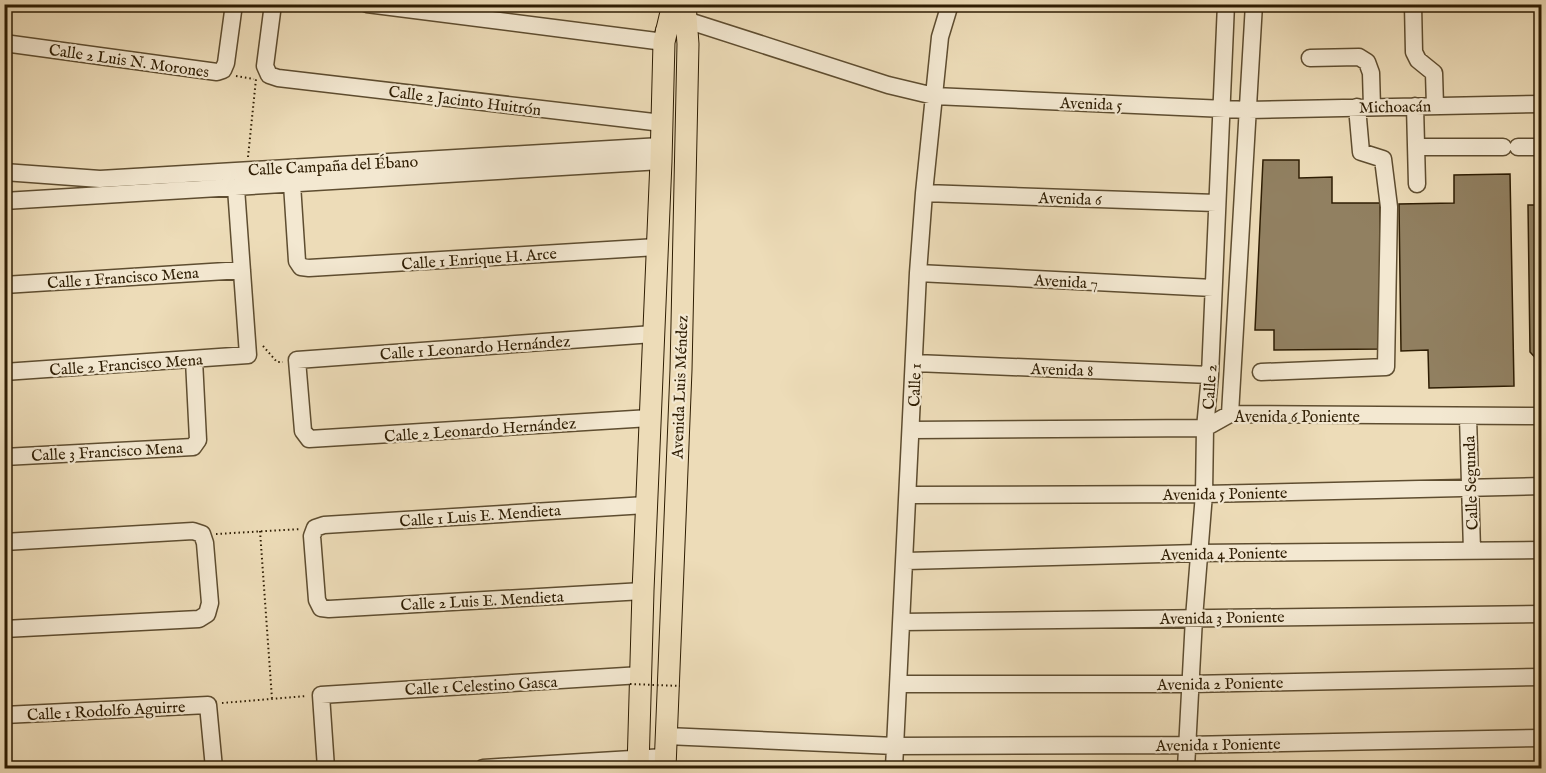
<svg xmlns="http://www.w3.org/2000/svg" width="1546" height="773" font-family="'IM FELL English',serif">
	<rect width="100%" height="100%" fill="#eddcb8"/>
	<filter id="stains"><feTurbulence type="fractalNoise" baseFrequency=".00333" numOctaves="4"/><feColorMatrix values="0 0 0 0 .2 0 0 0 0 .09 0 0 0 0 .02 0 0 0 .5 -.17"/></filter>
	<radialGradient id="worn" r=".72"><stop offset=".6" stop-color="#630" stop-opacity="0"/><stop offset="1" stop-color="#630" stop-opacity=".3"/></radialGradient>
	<path fill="#918061" stroke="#2e1d03" stroke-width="1.5" d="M1263 160H1299V178L1332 177V203H1380L1381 349 1274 350V330H1255Z
		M1510 174 1514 386 1429 388 1428 350 1401 351 1399 204 1454 203V175Z
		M1528 205H1542V365L1530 352Z"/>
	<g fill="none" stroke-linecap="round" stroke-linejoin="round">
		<g stroke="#5e4d30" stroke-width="19">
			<path id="minor" d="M273 4 265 66 269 75 278 78 662 123
				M367 4 664 42V31
				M1413 4 1414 52 1418 60 1434 73 1435 106
				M686 20 888 85 934 96 1248 110 1542 104
				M4 43 217 72 223 70 226 63 234 4
				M1310 58 1359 57 1367 62 1371 73 1372 107
				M1415 106 1417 184
				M1416 147H1503
				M1518 147H1542
				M4 172 100 179 661 146
				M292 184 297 261 301 267 309 268 657 247
				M924 193 1216 203
				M4 201 661 161
				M918 273 1213 288
				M4 285 242 270
				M915 363 1210 375
				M4 372 248 355 236 188
				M1261 372 1386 367 1389 207 1383 159 1361 152 1357 107
				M1230 414 1254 4
				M1468 417 1472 550
				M650 418 309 439 303 431 297 360 653 334
				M912 430 1205 428 1230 414 1542 416
				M4 457 193 447 198 440 194 360
				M909 495 1204 494 1542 486
				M4 542 193 531 202 534 205 543 210 603 207 614 199 619 4 629
				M906 561 1199 553 1542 550
				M643 591 329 609 321 608 317 600 312 536 315 528 324 525 646 505
				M902 622 1542 614
				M899 684H1190L1542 677
				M4 715 208 705 214 768
				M666 736 895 746 1187 745 1542 738
				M326 768 321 695 641 675
				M483 768 665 757
				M894 768 918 273 924 193 940 37 950 4
				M1186 768 1194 618 1204 494 1205 428 1210 375 1226 4"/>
		</g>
		<g stroke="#2e1d03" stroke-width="23">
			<path id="major" d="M638 768 643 591 661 161 664 42 673 4
				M665 768 681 370 688 44 685 4"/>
		</g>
		<path stroke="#2e1d03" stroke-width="2" stroke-dasharray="1.5 3" stroke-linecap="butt" d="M236 76 254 79
			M248 157 256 79
			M263 346 277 362H283
			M260 531 272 699
			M216 534 301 529
			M222 703 306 696"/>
		<use href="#minor" stroke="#f3e8d1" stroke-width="16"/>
		<use href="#major" stroke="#eddcb8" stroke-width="21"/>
		<path stroke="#2e1d03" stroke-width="2" stroke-dasharray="1.5 3" stroke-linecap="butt" d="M630 684 680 686"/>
	</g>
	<g text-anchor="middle" stroke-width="4.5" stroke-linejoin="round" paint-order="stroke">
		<g font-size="16" fill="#2e1d03" stroke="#f3e8d1">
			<text transform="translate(129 60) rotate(8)" y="6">Calle 2 Luis N. Morones</text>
			<text transform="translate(465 100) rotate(7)" y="6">Calle 2 Jacinto Huitrón</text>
			<text transform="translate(1091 103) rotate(2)" y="6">Avenida 5</text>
			<text transform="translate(1395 106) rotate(-1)" y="6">Michoacán</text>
			<text transform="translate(333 165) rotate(-3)" y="6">Calle Campaña del Ébano</text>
			<text transform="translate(1070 198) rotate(2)" y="6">Avenida 6</text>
			<text transform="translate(479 258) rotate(-4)" y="6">Calle 1 Enrique H. Arce</text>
			<text transform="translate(123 277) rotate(-4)" y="6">Calle 1 Francisco Mena</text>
			<text transform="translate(1066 281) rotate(3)" y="6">Avenida 7</text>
			<text transform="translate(475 347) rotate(-4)" y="6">Calle 1 Leonardo Hernández</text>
			<text transform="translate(126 364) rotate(-4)" y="6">Calle 2 Francisco Mena</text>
			<text transform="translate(1062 369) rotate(2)" y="6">Avenida 8</text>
			<text transform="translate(914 385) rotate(-88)" y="6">Calle 1</text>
			<text transform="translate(679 387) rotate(-88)" y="6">Avenida Luis Méndez</text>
			<text transform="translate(1209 387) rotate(-86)" y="6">Calle 2</text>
			<text x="1297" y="422">Avenida 6 Poniente</text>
			<text transform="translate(480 429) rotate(-4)" y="6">Calle 2 Leonardo Hernández</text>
			<text transform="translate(107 451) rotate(-3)" y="6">Calle 3 Francisco Mena</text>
			<text transform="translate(1470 483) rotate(-92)" y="6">Calle Segunda</text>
			<text transform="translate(1225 493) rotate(-1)" y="6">Avenida 5 Poniente</text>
			<text transform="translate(480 515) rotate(-4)" y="6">Calle 1 Luis E. Mendieta</text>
			<text transform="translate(1224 553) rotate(-1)" y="6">Avenida 4 Poniente</text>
			<text transform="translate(482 600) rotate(-3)" y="6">Calle 2 Luis E. Mendieta</text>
			<text transform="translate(1222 617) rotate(-1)" y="6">Avenida 3 Poniente</text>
			<text transform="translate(1220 683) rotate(-1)" y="6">Avenida 2 Poniente</text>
			<text transform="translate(481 685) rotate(-3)" y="6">Calle 1 Celestino Gasca</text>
			<text transform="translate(106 710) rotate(-3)" y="6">Calle 1 Rodolfo Aguirre</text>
			<text transform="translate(1218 744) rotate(-1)" y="6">Avenida 1 Poniente</text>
		</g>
	</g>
	<rect width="1546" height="773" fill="none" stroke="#eddcb8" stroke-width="24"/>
	<rect x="6" y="6" width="1534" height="761" fill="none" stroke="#2e1d03" stroke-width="3"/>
	<rect x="12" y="12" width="1522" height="749" fill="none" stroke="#2e1d03" stroke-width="1.5"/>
	<rect width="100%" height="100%" filter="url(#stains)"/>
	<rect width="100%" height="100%" fill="url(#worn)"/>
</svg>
